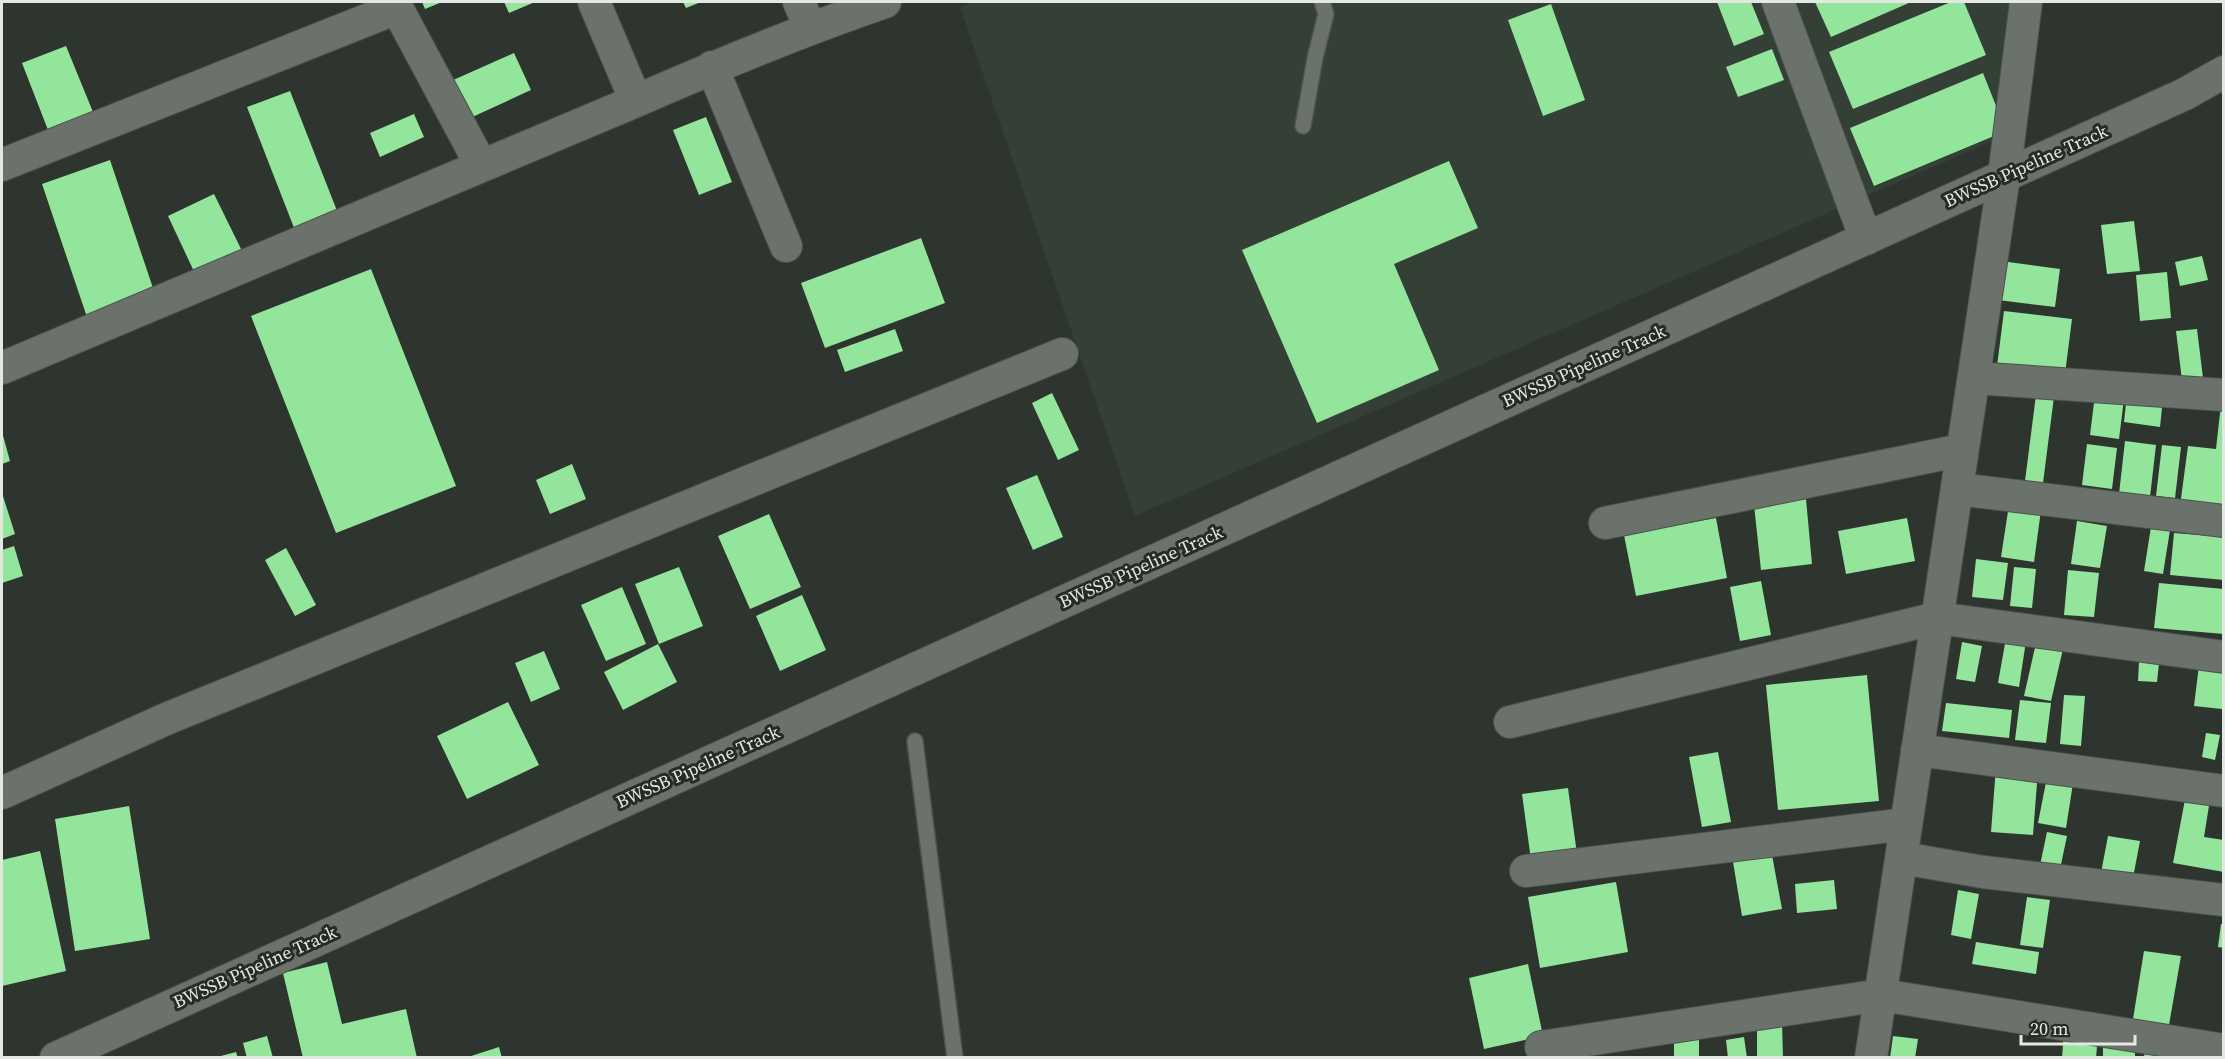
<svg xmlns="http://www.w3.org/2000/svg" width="2225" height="1059" font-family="'Source Serif 4',serif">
	<rect width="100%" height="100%" fill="#2e352f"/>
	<path fill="#343f35" d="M972 2H2018L2006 135 1135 516 960 7Z"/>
	<path fill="#93e59c" d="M422 2H442L425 9Z
		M504 2H535L509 13Z
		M683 2H701L686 8Z
		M1717 2H1751L1764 34 1734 46Z
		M1815 2H1911L1831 37Z
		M1951 2H1964L1986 55 1853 109 1829 52Z
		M1551 4 1585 100 1543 116 1508 20Z
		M66 46 93 112 48 130 22 63Z
		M1772 49 1784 80 1738 97 1726 67Z
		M514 53 531 90 468 119 451 81Z
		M1983 73 2006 131 1874 186 1850 128Z
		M290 91 341 221 298 238 247 107Z
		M414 114 424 137 380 157 370 133Z
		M706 117 732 182 699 195 673 130Z
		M110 160 157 300 89 323 42 184Z
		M1449 161 1478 228 1394 264 1439 370 1317 423 1242 250Z
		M214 194 245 257 198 280 168 216Z
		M2134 221 2140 271 2107 274 2101 225Z
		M921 238 945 303 825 348 801 283Z
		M2202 256 2208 280 2180 286 2175 262Z
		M1994 260 2060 269 2055 307 1990 299Z
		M371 269 456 486 336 533 251 316Z
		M2167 272 2171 318 2140 321 2136 275Z
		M2004 311 2072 319 2065 374 1997 366Z
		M895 329 903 351 845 372 837 350Z
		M2197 329 2203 378 2182 380 2176 331Z
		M2037 387 2055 389 2043 483 2025 481Z
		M1052 393 1079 450 1058 460 1032 403Z
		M2127 394 2163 398 2160 427 2124 422Z
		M2095 395 2124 399 2119 439 2090 435Z
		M2221 404 2224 405V511L2180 506 2188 446 2216 449Z
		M2 432 10 461 2 464Z
		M2125 441 2156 445 2150 497 2119 494Z
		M2087 444 2117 448 2112 489 2082 485Z
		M2162 445 2181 447 2175 498 2156 496Z
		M572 464 586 499 550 514 536 480Z
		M1037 475 1063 537 1033 550 1006 488Z
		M2 493 15 534 2 539Z
		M1806 499 1812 564 1761 570 1754 505Z
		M2009 505 2041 510 2034 562 2001 557Z
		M769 514 801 587 750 609 718 536Z
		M1716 518 1727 578 1636 596 1624 535Z
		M1907 518 1915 561 1846 574 1838 531Z
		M2077 521 2107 526 2100 568 2071 564Z
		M2151 527 2170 530 2163 574 2144 571Z
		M2174 533 2224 537V580L2170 575Z
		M14 546 23 576 2 583V550Z
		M286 548 316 605 295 616 265 560Z
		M1976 559 2008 563 2003 600 1972 597Z
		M679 567 703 626 659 644 635 584Z
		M2014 567 2036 569 2032 608 2010 606Z
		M2068 570 2099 573 2094 617 2064 615Z
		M1761 581 1771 635 1740 641 1730 587Z
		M2159 583 2224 589V634L2154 628Z
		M622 587 646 644 606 661 581 605Z
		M802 595 826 650 780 671 756 616Z
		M2006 638 2026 641 2019 687 1998 683Z
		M1962 642 1982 646 1975 682 1956 679Z
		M2036 643 2063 649 2051 701 2024 696Z
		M658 644 677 682 623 710 604 672Z
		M544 651 560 689 531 702 515 663Z
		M2139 662 2159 663 2157 682 2138 681Z
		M2199 665 2224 667 2222 709 2194 706Z
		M1867 675 1879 801 1778 810 1766 685Z
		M2064 695 2085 696 2081 746 2060 744Z
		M2020 700 2051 703 2046 743 2015 740Z
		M508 702 539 765 467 799 437 736Z
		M1946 703 2012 710 2009 738 1942 731Z
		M2206 733 2220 735 2215 760 2202 757Z
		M1718 752 1731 822 1702 827 1689 757Z
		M1996 767 2038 770 2033 835 1991 832Z
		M2048 772 2074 777 2066 828 2038 823Z
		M1568 788 1577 854 1531 860 1522 794Z
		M2187 789 2211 793 2204 837 2224 840V872L2173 863Z
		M129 806 150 939 75 951 55 819Z
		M2047 832 2067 836 2059 874 2039 870Z
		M2108 836 2140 841 2132 883 2100 878Z
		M40 851 66 971 2 986V860Z
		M1772 855 1782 909 1742 916 1733 862Z
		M1834 880 1837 909 1797 913 1795 884Z
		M1616 882 1628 952 1540 968 1528 897Z
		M1958 890 1979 894 1971 939 1951 935Z
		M2027 897 2050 900 2043 948 2020 945Z
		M2221 924H2224V948L2218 947Z
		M1976 942 2039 952 2036 974 1972 964Z
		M2144 951 2181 956 2169 1025 2133 1019Z
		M327 962 342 1024 406 1009 417 1058H303L283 973Z
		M1528 964 1543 1036 1484 1049 1469 978Z
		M1757 1022H1782L1783 1058H1757Z
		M2064 1032 2098 1034 2096 1058H2062Z
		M267 1036 273 1058H247L243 1043Z
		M1893 1036 1918 1039 1915 1058H1890Z
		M1699 1037V1058H1674V1039Z
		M1744 1037 1747 1058H1728L1726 1040Z
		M2103 1046 2135 1047V1058H2103Z
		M499 1047 502 1058H468V1057Z
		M2145 1049 2165 1051V1058H2144Z
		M236 1052 238 1058H218L217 1057Z"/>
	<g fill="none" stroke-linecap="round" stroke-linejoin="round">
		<g stroke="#4b524c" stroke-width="18">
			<path id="service" d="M1303 126 1315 58 1326 14 1322 2
				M915 741 955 1058"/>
		</g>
		<g stroke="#4b524c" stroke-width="34">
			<path id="minor" d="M594 2 636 101
				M799 2 810 28
				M1778 2 1866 239
				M712 67 786 246
				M2 165 397 8 481 165
				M2 368 636 101C718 65 800 31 885 2
				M1974 378 2224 395
				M1957 489 2224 521
				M1605 523 1962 450
				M1510 722 1937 618 2224 657
				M1917 750 2224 791
				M2 793 166 719 1062 354
				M1902 858 1983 872 2224 900
				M1526 871 1906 824
				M1541 1047 1881 995 2224 1050
				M56 1058 2185 94 2224 72
				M1871 1058 2004 176 2026 2"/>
		</g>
		<use href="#service" stroke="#6a726b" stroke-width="15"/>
		<use href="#minor" stroke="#6a726b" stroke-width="32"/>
	</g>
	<g text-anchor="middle" stroke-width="6" stroke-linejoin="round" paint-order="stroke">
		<g font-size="18" fill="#e3e8e3" stroke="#252b25">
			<text transform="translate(2026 166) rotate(-24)" y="6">BWSSB Pipeline Track</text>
			<text transform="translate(1584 366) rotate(-24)" y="6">BWSSB Pipeline Track</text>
			<text transform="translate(1141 567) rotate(-24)" y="6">BWSSB Pipeline Track</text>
			<text transform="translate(698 767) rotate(-24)" y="6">BWSSB Pipeline Track</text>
			<text transform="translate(255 967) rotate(-24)" y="6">BWSSB Pipeline Track</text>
		</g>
	</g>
	<rect width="2225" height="1059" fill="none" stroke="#e3e8e3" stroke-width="6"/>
	<path d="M2021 1035v9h114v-9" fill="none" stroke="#e3e8e3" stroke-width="3"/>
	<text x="2030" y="1035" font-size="18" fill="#e3e8e3" stroke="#252b25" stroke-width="4.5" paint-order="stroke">20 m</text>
</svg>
